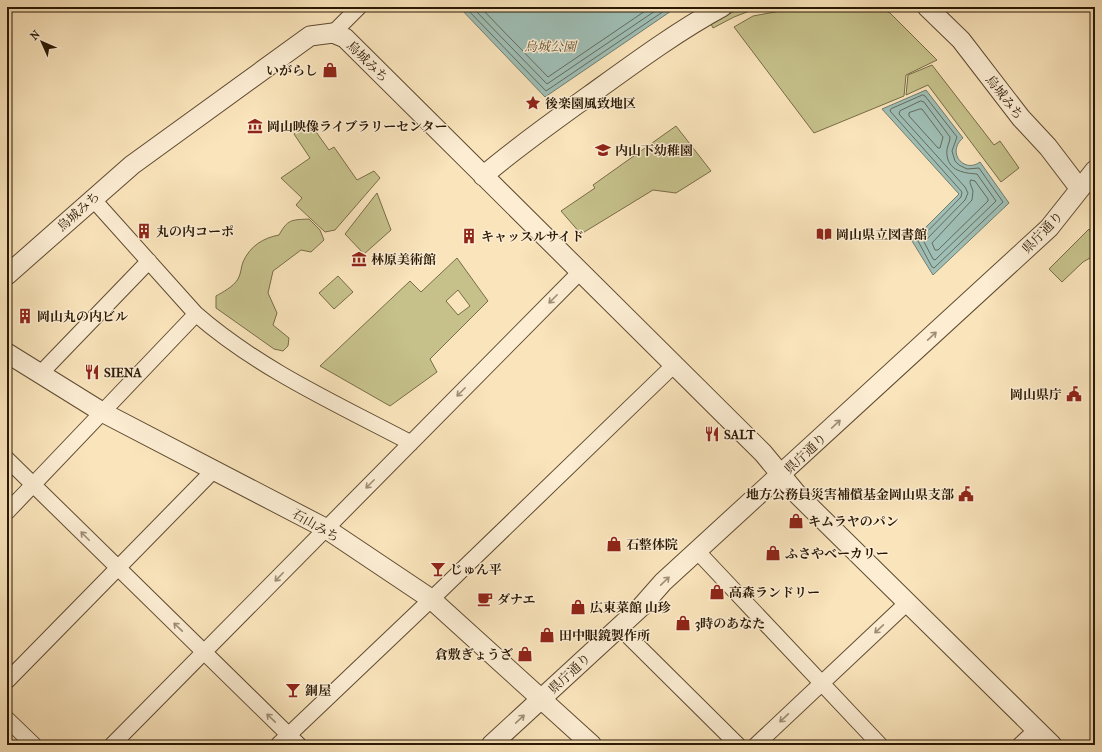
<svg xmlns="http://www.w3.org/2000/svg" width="1102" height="752" font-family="'IM FELL French Canon','Noto Serif JP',serif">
	<rect width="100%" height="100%" fill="#fae4bb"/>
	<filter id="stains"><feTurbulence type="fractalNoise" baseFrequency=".005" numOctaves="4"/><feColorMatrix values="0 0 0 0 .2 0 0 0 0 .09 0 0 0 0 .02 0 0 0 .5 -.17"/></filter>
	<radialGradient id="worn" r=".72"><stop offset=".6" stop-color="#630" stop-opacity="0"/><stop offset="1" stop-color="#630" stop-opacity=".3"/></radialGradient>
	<path fill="#c6c18b" stroke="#786c47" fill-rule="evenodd" d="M742 7H760L734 17 713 28 711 24Z
		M802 7H878L890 13 937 60 906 75 904 96 814 133 734 27 753 16Z
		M932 65 994 145 1000 141 1019 168 1001 182 928 85 906 95 908 75Z
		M309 122 329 150 334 147 357 180 374 171 380 178 335 230 325 232 296 205 302 198 281 178 310 158 294 134Z
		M676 126 711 171 676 193 653 190 581 234 561 211 595 188 593 185Z
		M377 193 391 230 364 254 345 234Z
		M309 219 320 230 324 240 311 252 301 250 273 271 268 293 277 313 273 325 289 338 288 346 283 351 274 349 216 308V296C223 292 233 287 238 279 241 274 241 267 243 262 250 246 263 238 279 235 288 219 291 220 309 219Z
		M1089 229 1095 243 1094 252 1090 258 1083 262 1062 282 1049 269Z
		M457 258 488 301 430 359 437 372 390 406 320 366 410 281 421 292ZM458 290 470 306 458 315 446 301Z
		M338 276 353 292 334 309 319 293Z"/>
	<path fill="#9fbeb5" stroke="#707c6e" d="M459 7H677L545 97Z
		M926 90 963 138C946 152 964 174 980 162L1009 203 933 275 912 241 959 194 882 109Z"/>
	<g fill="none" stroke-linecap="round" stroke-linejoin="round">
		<path stroke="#646b5c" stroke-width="1" d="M465 7 546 91 670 7
			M472 7 547 84 661 7
			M480 7 548 77 651 7
			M923 95 925 96 957 137 952 151 955 161 959 165 967 169 979 168 1003 202 934 268 932 267 918 241 961 197 962 192 890 111 891 109Z
			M921 101 924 102 950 137C950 141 948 145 947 149 945 170 962 173 977 174L996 201 935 260 933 259 924 242 965 200 968 193 965 187 899 114 900 111Z
			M920 109H922L943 137 940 148H938L909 116V113Z
			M971 180 975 181 988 199V201L938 250H935L932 243 972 200 973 191 970 183Z"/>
		<g stroke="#5e4b31" stroke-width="17">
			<path id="minor" d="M333 33 359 7
				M92 198 196 314C259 369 337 404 411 443
				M40 374 149 261
				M7 459 299 745
				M7 512 196 314
				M697 551 880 745
				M619 627 738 745
				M7 681 214 470
				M7 719 34 745
				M112 745 580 272
				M278 745 441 590 674 365
				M756 745 908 602
				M1020 745 1036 730"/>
		</g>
		<g stroke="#5e4b31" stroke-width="21">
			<path id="tertiary" d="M927 7 961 40 1021 118 1048 147 1080 189
				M483 176C517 147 554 121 590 95 633 64 676 32 722 7
				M7 275 132 165 310 36 333 33 345 38 763 453 797 494 1052 745
				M7 353 102 412 325 528 431 599 592 745
				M491 745 641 607 663 582 1049 228 1095 170"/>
		</g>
		<use href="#minor" stroke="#fcedd3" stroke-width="15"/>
		<use href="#tertiary" stroke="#fcedd3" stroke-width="19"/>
	</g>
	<defs><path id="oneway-shaft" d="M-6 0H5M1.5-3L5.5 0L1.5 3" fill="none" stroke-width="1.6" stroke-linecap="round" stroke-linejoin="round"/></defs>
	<g stroke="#9e8d75">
		<use href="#oneway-shaft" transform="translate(553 299) rotate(135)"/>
		<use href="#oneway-shaft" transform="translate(932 336) rotate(-43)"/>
		<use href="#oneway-shaft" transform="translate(461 392) rotate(135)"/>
		<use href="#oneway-shaft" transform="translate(836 424) rotate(-43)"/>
		<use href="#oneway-shaft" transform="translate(370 484) rotate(135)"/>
		<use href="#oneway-shaft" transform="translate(85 536) rotate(-135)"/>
		<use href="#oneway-shaft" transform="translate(279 577) rotate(134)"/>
		<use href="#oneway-shaft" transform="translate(665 581) rotate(-44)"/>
		<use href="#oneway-shaft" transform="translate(178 627) rotate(-136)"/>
		<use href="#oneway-shaft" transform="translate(879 629) rotate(137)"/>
		<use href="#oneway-shaft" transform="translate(271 718) rotate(-136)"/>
		<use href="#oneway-shaft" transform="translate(784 718) rotate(137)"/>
		<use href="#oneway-shaft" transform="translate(520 719) rotate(-43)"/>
	</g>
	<defs>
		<g id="shop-bare" transform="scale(1.2)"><path d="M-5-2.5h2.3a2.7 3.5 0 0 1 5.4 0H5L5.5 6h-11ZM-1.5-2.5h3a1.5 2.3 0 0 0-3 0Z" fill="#8f2418" stroke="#fcedd3" stroke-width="2.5" paint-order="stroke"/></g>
		<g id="sight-bare" transform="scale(1.2)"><path d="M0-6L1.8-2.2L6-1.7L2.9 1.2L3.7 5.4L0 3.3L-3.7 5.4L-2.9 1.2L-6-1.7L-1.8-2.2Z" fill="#8f2418" stroke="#fcedd3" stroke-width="2.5" paint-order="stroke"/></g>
		<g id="museum-bare" transform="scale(1.2)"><path d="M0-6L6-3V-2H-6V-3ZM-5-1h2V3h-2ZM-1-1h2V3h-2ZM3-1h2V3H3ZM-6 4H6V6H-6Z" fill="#8f2418" stroke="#fcedd3" stroke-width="2.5" paint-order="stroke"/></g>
		<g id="school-bare" transform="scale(1.2)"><path d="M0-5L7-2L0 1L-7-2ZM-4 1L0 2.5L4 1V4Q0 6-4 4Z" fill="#8f2418" stroke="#fcedd3" stroke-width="2.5" paint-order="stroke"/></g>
		<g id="building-bare" transform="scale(1.2)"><path d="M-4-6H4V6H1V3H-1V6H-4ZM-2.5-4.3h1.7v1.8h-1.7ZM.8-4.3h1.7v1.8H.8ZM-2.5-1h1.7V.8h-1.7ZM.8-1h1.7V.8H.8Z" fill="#8f2418" stroke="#fcedd3" stroke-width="2.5" paint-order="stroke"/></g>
		<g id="library-bare" transform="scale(1.2)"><path d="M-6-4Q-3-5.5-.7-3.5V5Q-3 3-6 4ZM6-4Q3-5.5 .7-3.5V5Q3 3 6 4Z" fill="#8f2418" stroke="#fcedd3" stroke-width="2.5" paint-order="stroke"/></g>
		<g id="restaurant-bare" transform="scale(1.2)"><path d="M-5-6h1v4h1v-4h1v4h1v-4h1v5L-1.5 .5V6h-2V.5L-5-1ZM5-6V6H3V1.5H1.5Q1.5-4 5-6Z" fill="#8f2418" stroke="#fcedd3" stroke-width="2.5" paint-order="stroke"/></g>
		<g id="civic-bare" transform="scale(1.2)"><path d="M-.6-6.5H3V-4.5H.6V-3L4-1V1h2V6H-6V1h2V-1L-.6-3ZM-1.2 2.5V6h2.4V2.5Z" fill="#8f2418" stroke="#fcedd3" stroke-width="2.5" paint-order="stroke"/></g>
		<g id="bar-bare" transform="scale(1.2)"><path d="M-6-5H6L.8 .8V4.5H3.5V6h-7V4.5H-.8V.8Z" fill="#8f2418" stroke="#fcedd3" stroke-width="2.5" paint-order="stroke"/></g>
		<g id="cafe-bare" transform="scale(1.2)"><path d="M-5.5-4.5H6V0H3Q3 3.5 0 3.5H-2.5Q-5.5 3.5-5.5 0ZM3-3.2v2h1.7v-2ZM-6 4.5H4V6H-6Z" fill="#8f2418" stroke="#fcedd3" stroke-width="2.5" paint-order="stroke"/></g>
	</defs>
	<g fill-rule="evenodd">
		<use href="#shop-bare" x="330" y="70"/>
		<use href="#sight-bare" x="533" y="103"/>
		<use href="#museum-bare" x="255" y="126"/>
		<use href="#school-bare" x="603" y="150"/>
		<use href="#building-bare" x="144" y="231"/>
		<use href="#library-bare" x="824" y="234"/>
		<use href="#building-bare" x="469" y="236"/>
		<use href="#museum-bare" x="359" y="259"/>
		<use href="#building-bare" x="25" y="316"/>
		<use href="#restaurant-bare" x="92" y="372"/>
		<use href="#civic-bare" x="1074" y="394"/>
		<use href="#restaurant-bare" x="712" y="434"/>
		<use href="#civic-bare" x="966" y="494"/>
		<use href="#shop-bare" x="796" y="521"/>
		<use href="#shop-bare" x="614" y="544"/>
		<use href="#shop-bare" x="773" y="553"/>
		<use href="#bar-bare" x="438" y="569"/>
		<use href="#shop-bare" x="717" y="592"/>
		<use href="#cafe-bare" x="485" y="599"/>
		<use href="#shop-bare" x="578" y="607"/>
		<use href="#shop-bare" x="683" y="623"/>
		<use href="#shop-bare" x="547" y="635"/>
		<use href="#shop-bare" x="525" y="654"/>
		<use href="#bar-bare" x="293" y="690"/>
	</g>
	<g text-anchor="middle" stroke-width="3" stroke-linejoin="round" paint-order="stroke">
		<g font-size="13" font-style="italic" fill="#615333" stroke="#fcedd3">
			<text x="550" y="51">烏城公園</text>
		</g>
		<g font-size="13" fill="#2a1803" stroke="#fcedd3">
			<text transform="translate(368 61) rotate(45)" y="5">烏城みち</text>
			<text transform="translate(1005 97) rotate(52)" y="5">烏城みち</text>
			<text transform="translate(78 211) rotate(-42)" y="5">烏城みち</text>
			<text transform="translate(1042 232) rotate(-46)" y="5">県庁通り</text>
			<text transform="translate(805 453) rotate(-43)" y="5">県庁通り</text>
			<text transform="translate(316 525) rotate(30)" y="5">石山みち</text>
			<text transform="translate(569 673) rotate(-43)" y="5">県庁通り</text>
		</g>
		<g font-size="13" font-weight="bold" fill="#2a1803" stroke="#fcedd3" text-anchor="start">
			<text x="318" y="75" text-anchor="end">いがらし</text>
			<text x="545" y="108">後楽園風致地区</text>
			<text x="267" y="131">岡山映像ライブラリーセンター</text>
			<text x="615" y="155">内山下幼稚園</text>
			<text x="156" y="236">丸の内コーポ</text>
			<text x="836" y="239">岡山県立図書館</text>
			<text x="481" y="241">キャッスルサイド</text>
			<text x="371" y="264">林原美術館</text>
			<text x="37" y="321">岡山丸の内ビル</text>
			<text x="104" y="377">SIENA</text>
			<text x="1062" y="399" text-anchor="end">岡山県庁</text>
			<text x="724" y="439">SALT</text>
			<text x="954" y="499" text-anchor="end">地方公務員災害補償基金岡山県支部</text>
			<text x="808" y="526">キムラヤのパン</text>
			<text x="626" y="549">石整体院</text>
			<text x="785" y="558">ふさやベーカリー</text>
			<text x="450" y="574">じゅん平</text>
			<text x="729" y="597">高森ランドリー</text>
			<text x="497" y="604">ダナエ</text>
			<text x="590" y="612">広東菜館 山珍</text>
			<text x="695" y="628">3時のあなた</text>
			<text x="559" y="640">田中眼鏡製作所</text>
			<text x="513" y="659" text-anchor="end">倉敷ぎょうざ</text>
			<text x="305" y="695">銅屋</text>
		</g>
	</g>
	<rect width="1102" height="752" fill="none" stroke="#fae4bb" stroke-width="24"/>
	<rect x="8" y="8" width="1086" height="736" fill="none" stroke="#2a1803" stroke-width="2"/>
	<rect x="12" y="12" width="1078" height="728" fill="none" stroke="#2a1803"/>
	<g transform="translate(42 42) rotate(315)" stroke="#fcedd3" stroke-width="3" paint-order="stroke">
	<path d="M0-3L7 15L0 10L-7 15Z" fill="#2a1803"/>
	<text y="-6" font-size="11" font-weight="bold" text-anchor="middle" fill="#2a1803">N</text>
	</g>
	<rect width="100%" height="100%" filter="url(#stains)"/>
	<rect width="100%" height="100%" fill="url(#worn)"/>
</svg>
